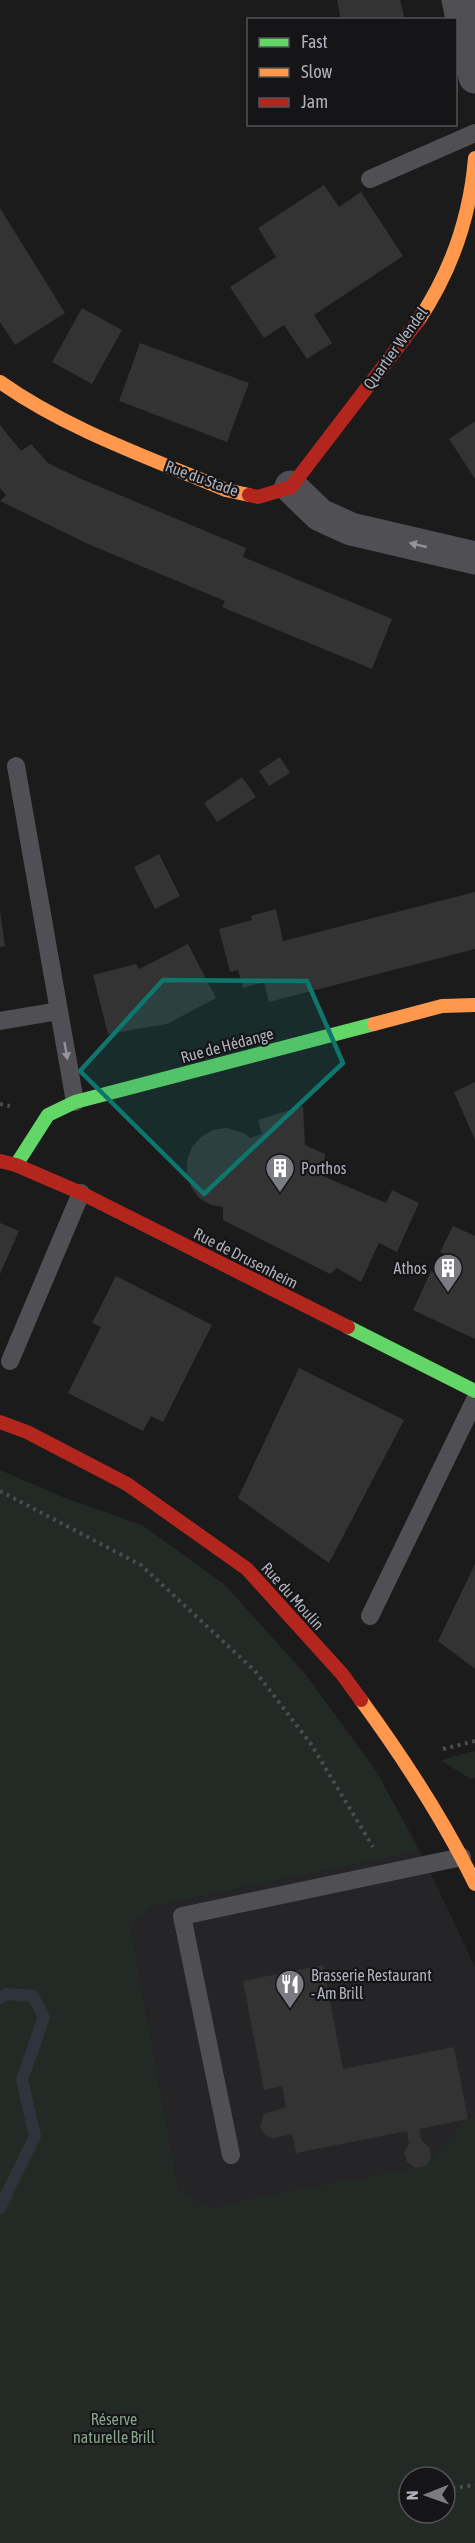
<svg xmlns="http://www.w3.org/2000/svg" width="475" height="2543" font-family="'Asap Condensed',sans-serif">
	<rect width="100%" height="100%" fill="#1b1b1b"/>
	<path fill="#252527" d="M420 1851 475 1967V2458L212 2209 179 2191 130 1924 155 1906Z"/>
	<path fill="#232a25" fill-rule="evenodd" d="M0 1470 65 1498 142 1525 225 1585 307 1676 376 1771 420 1851 155 1906 130 1924 179 2191 212 2209 260 2197 425 2166 468 2119 475 2118V2543H0ZM409 2477H445V2513H409Z
		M475 1751V1778L470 1779 441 1760Z"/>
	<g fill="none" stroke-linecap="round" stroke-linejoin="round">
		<path stroke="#2f343c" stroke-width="12" d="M0 1998 6 1994 33 1996 44 2017 22 2080 35 2136 0 2208"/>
	</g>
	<path fill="#333334" d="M337 0H400L405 20H341Z
		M324 185 339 207 361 192 403 256 314 315 332 343 307 359 284 325 264 338 230 287 276 257 258 228Z
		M0 208 65 313 15 345 0 322Z
		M82 308 122 330 92 384 52 362Z
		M140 343 249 383 227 442 119 401Z
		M475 421V479L449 439Z
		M0 425 21 451 31 444 48 463 79 478 246 548 243 557 392 619 372 669 222 607 225 601 88 544 0 501 6 495 0 488Z
		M280 757 290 773 269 786 259 771Z
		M242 777 256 797 217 822 204 803Z
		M159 854 180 896 155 909 134 867Z
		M475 892V949L269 1002 264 982 243 988 238 970 230 972 219 929 252 920 251 916 276 909 283 941Z
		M0 911 5 946 0 947Z
		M188 944 216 998 167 1024 108 1034 93 975 136 964 139 969Z
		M475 1082V1140L454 1092Z
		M303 1106 305 1145 325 1154 323 1176 386 1203 392 1190 419 1203 397 1252 379 1243 361 1282 337 1268 330 1274 223 1220V1207L211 1205 199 1198 191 1187 187 1174V1160L192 1147 201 1137 213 1130 227 1128 244 1133 250 1138 262 1134 258 1120Z
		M0 1223 19 1231 0 1274Z
		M453 1226 475 1236V1339L413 1310 431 1271 442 1276 451 1257 440 1252Z
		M116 1276 212 1325 163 1422 151 1416 143 1431 68 1393 101 1327 92 1323Z
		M299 1368 404 1420 329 1563 238 1498Z
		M475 1564V1669L438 1641Z
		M323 1965 343 2069 454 2047 468 2119 419 2129 422 2141 430 2148 431 2158 426 2166 415 2168 407 2162 404 2152 409 2144 407 2131 296 2153 292 2134 274 2138 267 2136 263 2132 260 2126 264 2114 286 2107 282 2086 264 2090 243 1981Z"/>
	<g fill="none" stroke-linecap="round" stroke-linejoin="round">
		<path stroke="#4b4c4f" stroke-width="4" stroke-dasharray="3 4.5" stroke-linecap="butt" d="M0 1104 10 1106
			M0 1491 141 1565 255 1671 311 1744 373 1847
			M443 1749 475 1741
			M445 2489 475 2485"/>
		<path stroke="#505054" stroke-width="18" d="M370 179 475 133
			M16 766 59 1011
			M0 1021 59 1011 75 1102
			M10 1361 81 1193
			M370 1616 475 1400
			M231 2155 182 1916 462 1857"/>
		<path stroke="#505054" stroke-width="33" d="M458 0 475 77
			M291 487 320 515 351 529 475 558"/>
		<path stroke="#63d668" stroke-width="14" d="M16 1165 48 1115 75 1102 374 1024
			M348 1327 475 1391"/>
		<path stroke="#ff974d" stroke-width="14" d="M418 321C451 272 470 217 475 158
			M0 382C68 430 150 458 226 490L249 495
			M374 1024 442 1006 475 1005
			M361 1700C404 1759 443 1818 475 1884"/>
		<path stroke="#b3261e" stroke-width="14" d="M249 495 258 497 291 487 418 321
			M0 1161 16 1165 81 1193 348 1327
			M0 1422 27 1432 127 1484 247 1569 342 1674 361 1700"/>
	</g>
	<defs><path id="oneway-solid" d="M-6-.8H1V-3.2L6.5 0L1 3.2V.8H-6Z" transform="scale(1.5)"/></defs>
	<g fill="#92939b">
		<use href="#oneway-solid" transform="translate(418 545) rotate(-167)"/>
		<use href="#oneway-solid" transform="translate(66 1051) rotate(80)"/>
	</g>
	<path fill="#0f766e" fill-opacity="0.2" stroke="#0f766e" stroke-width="4.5" stroke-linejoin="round" d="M163 980 307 981 343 1063 204 1194 80 1071Z"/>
	<defs>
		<g id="building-pin" transform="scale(1.5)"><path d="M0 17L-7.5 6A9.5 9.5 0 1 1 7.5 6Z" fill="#7b7c82" stroke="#151517"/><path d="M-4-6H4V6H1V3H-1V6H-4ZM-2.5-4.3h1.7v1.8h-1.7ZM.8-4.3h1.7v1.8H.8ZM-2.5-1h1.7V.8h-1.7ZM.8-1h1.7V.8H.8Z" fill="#fff"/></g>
		<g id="restaurant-pin" transform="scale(1.5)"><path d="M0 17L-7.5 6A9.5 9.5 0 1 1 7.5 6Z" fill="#7b7c82" stroke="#151517"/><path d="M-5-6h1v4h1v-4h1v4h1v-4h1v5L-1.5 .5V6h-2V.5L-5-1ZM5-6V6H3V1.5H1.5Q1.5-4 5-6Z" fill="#fff"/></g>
	</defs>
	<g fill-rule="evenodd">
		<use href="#building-pin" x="280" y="1168"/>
		<use href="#building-pin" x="448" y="1268"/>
		<use href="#restaurant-pin" x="290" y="1984"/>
	</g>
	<g text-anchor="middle" stroke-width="4.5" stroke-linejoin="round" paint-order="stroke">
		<g font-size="16" fill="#aeb0ba" stroke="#151517">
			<text transform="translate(395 348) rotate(-54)" y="6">Quartier Wendel</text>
			<text transform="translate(202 478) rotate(20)" y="6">Rue du Stade</text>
			<text transform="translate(227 1045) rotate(-15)" y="6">Rue de Hédange</text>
			<text transform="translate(246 1258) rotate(27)" y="6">Rue de Drusenheim</text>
			<text transform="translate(293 1596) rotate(48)" y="6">Rue du Moulin</text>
		</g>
		<g font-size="16" fill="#aeb0ba" stroke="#151517" text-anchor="start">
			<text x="301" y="1174">Porthos</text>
			<text x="427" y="1274" text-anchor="end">Athos</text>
			<text x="311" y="1981">Brasserie Restaurant<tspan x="311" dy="18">- Am Brill</tspan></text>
		</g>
		<g font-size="16" fill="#87a38c" stroke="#151517">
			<text x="114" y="2425">Réserve<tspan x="114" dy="18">naturelle Brill</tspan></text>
		</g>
	</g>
	<rect x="247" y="18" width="210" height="108" fill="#151517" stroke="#525358" stroke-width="1.5"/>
	<rect x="259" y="38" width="30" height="9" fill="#63d668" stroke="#525358" stroke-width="1.5"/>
	<text x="301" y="48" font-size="18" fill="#aeb0ba">Fast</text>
	<rect x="259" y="68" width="30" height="9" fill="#ff974d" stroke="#525358" stroke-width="1.5"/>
	<text x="301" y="78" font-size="18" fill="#aeb0ba">Slow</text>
	<rect x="259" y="98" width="30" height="9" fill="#b3261e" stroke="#525358" stroke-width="1.5"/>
	<text x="301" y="108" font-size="18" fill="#aeb0ba">Jam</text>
	<g transform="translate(427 2495) rotate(269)"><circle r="28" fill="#151517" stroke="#525358" stroke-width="1.5"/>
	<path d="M0-4.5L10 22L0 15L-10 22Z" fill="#7b7c82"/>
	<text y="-9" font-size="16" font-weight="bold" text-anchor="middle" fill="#aeb0ba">N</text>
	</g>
</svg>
